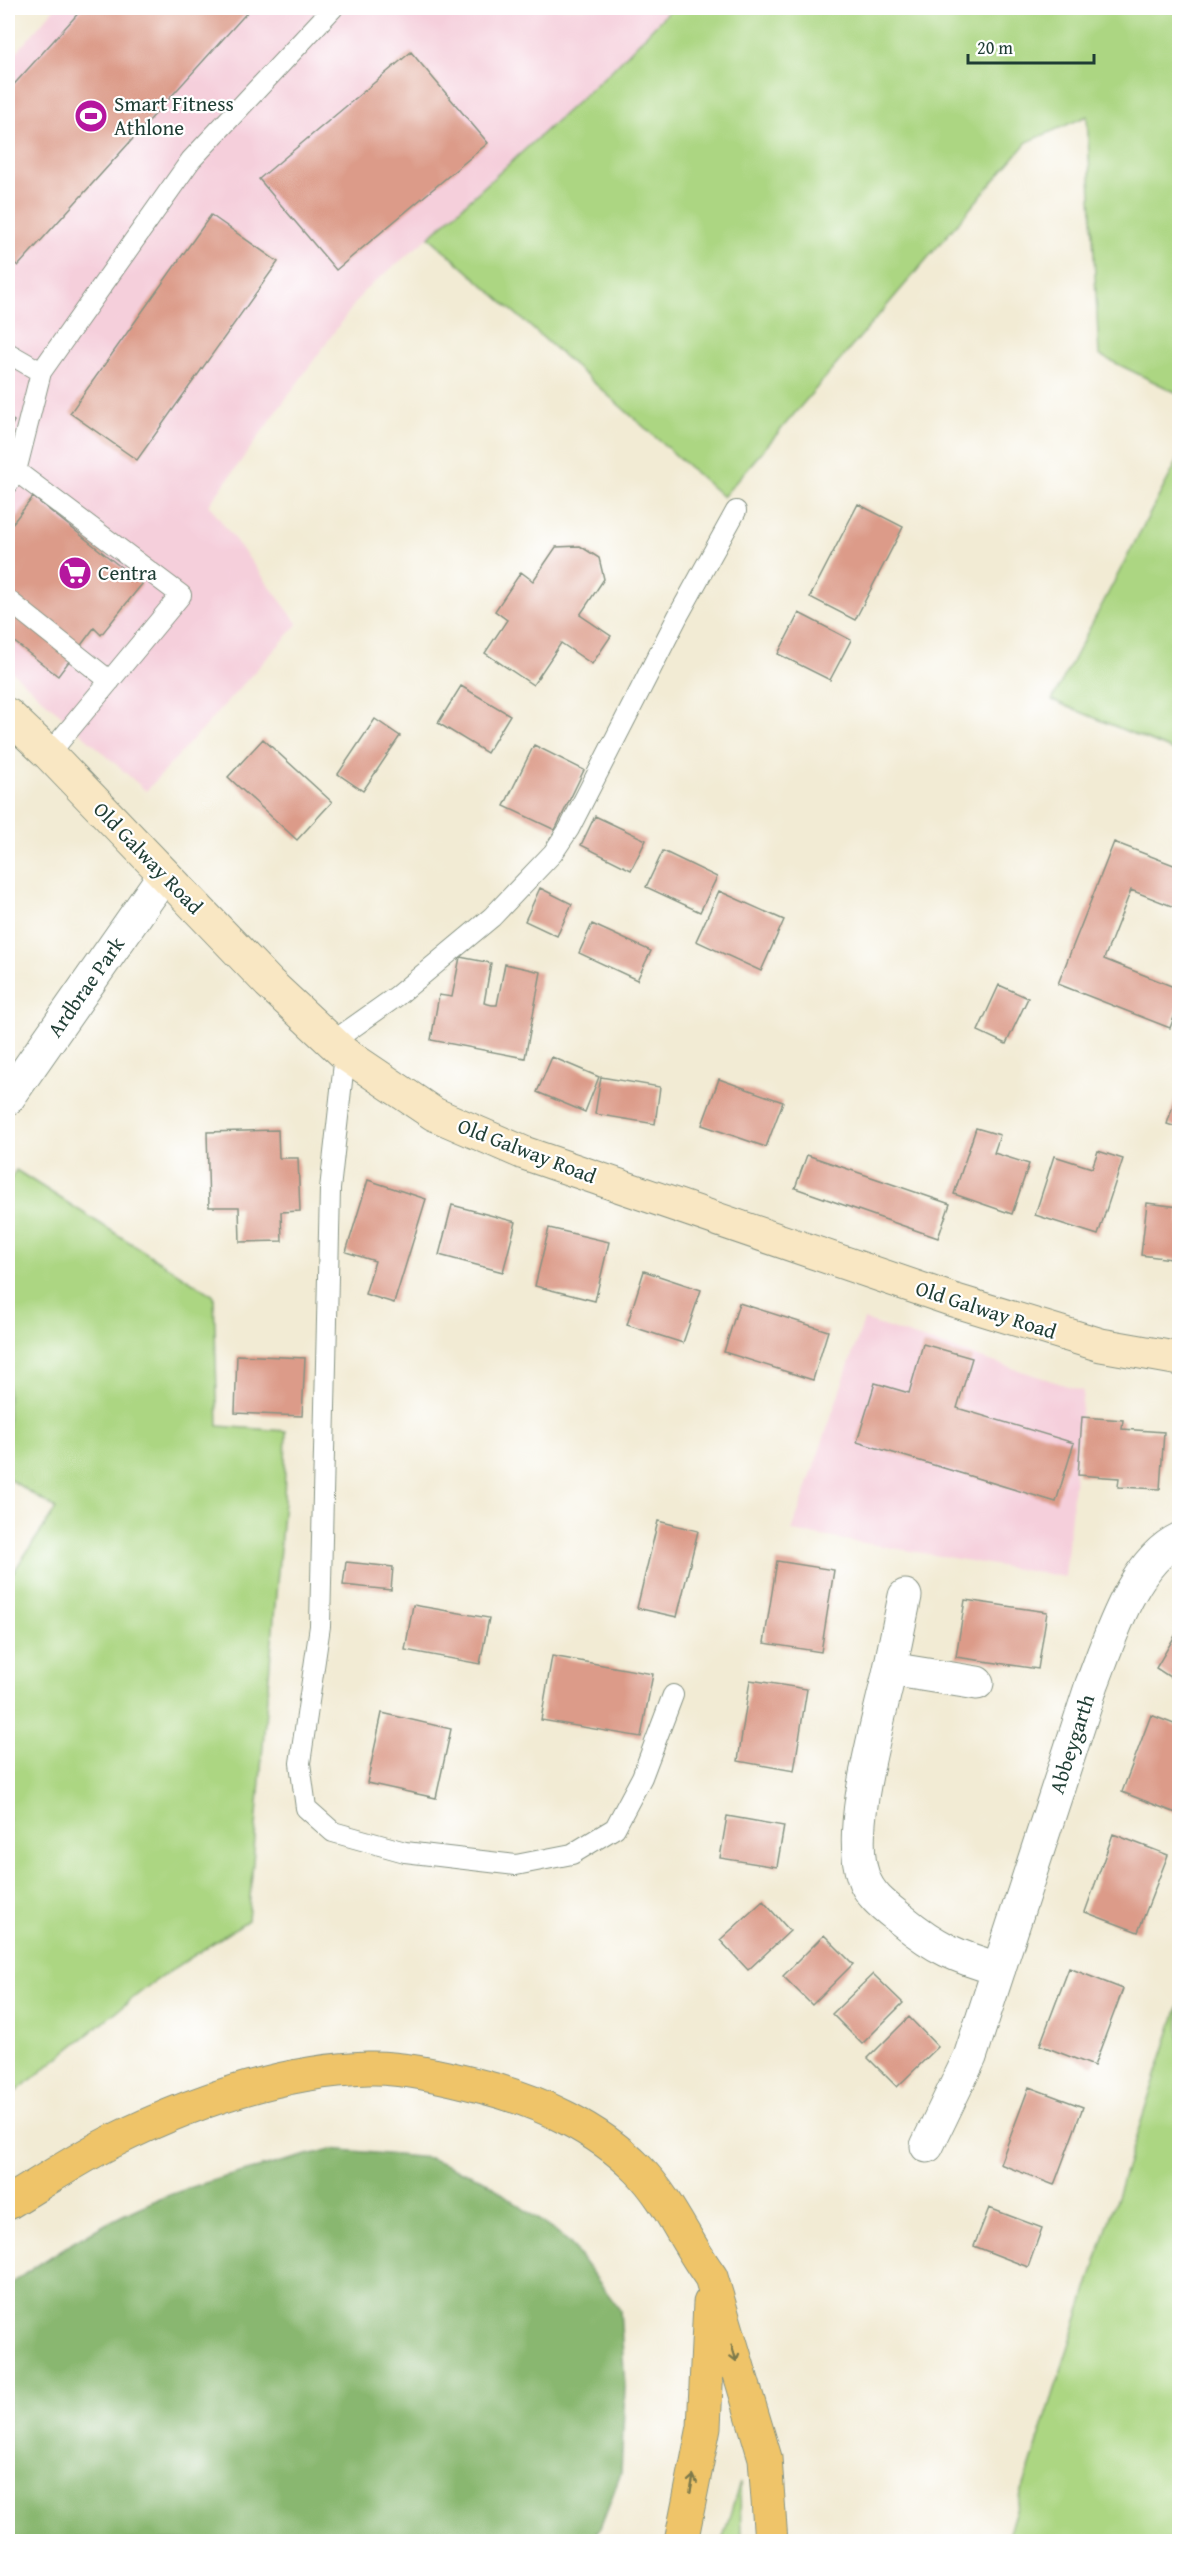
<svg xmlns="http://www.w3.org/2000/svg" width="1187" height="2549" font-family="'Gentium Book Plus',serif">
	<rect width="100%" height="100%" fill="#fff"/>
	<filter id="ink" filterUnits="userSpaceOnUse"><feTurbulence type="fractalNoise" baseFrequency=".0167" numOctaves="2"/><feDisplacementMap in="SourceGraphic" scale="12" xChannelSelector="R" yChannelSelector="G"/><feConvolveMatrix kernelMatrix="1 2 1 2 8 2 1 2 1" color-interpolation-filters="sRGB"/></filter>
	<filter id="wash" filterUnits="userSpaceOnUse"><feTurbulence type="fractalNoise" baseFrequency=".008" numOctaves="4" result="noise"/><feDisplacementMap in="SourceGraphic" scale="24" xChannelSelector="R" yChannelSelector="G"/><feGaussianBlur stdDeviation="1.35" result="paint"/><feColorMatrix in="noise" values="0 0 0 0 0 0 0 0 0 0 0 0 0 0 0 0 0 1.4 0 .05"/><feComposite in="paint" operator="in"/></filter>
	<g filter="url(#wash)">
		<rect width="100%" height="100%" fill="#f2ebd4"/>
		<path fill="#f5cfdb" d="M55 8H672L613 69 464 208 364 291 209 505 298 624 146 791 8 668V62Z
			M864 1320 1083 1391 1065 1577 792 1531Z"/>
		<path fill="#acd682" stroke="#668a5b" stroke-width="1.5" d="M672 8H1179V394L1099 355 1087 116 1027 142 723 497 429 237 613 69Z
			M1179 458V753L1052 700Z
			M16 1170 214 1296 218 1426 286 1431 284 1501 248 1920 152 1983 8 2098V1580L56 1509 8 1478V1183Z
			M1179 2004V2541H1006Z
			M740 2482 741 2541H722Z"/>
		<path fill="#89b770" stroke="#547a52" stroke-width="1.5" d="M331 2149 429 2158 484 2180 569 2242 620 2310 625 2387 621 2473 600 2528 590 2541H8V2286C48 2257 92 2229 138 2208 197 2181 268 2166 331 2149Z"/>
		<g id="blocks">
			<path fill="#dc9b89" d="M83 8H251L18 266 8 257V91Z
				M411 52 488 143 336 270 259 179Z
				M211 215 278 262 137 460 70 413Z
				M8 417 14 421 8 433Z
				M33 497 142 584 101 635 94 628 58 676 8 637V529Z
				M858 504 903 527 855 620 810 597Z
				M580 546 599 558 604 579 580 615 611 636 592 664 561 643 533 685 485 653 507 620 495 611 521 572 533 581 556 547Z
				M799 613 851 640 830 680 778 654Z
				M461 686 510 715 487 753 438 723Z
				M375 719 400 736 363 791 338 774Z
				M263 739 332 802 297 840 228 777Z
				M534 745 584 770 555 830 504 806Z
				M595 816 646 840 631 870 581 845Z
				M1114 842 1179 867V909L1131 890 1104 959 1179 989V1004L1170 1028 1058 984Z
				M663 851 717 877 700 912 646 887Z
				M540 888 572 904 557 936 525 921Z
				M719 891 784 920 761 971 696 941Z
				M592 924 651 951 637 980 579 953Z
				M460 957 491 963 484 1003 492 1005H497L505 964 541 972 525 1058 431 1040 439 995 452 997Z
				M999 985 1028 998 1006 1044 978 1031Z
				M552 1057 599 1077 585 1112 537 1092Z
				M601 1077 660 1087 655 1124 595 1114Z
				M719 1079 783 1102 766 1147 702 1125Z
				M1179 1087V1128L1167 1124Z
				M976 1128 1000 1135 994 1153 1029 1164 1012 1214 954 1194Z
				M278 1130 279 1158H298L300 1211 281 1212 282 1241 240 1242 239 1207H209L207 1132Z
				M1098 1151 1123 1159 1098 1235 1035 1215 1054 1156 1092 1168Z
				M807 1155 950 1204 938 1238 795 1188Z
				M368 1180 426 1199 394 1303 365 1294 375 1261 346 1252Z
				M1147 1203 1179 1207V1260L1141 1255Z
				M452 1205 516 1222 503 1272 439 1255Z
				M549 1228 609 1242 595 1301 535 1286Z
				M644 1271 701 1290 683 1343 627 1325Z
				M739 1303 828 1331 813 1380 724 1352Z
				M923 1344 972 1358 957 1408 1074 1443 1056 1502 857 1442 875 1383 909 1393Z
				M237 1355 305 1358 302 1416 235 1413Z
				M1082 1417 1123 1420 1122 1429 1164 1432 1160 1489 1118 1487 1119 1478 1078 1475Z
				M658 1521 698 1531 677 1617 637 1608Z
				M777 1561 834 1570 821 1652 764 1643Z
				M346 1562 393 1567 391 1590 343 1585Z
				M965 1600 1047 1612 1038 1669 956 1657Z
				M413 1605 489 1618 480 1664 405 1650Z
				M1179 1629V1683L1156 1668Z
				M552 1656 653 1674 641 1737 541 1720Z
				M750 1680 807 1689 794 1771 738 1761Z
				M382 1713 451 1729 436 1798 367 1783Z
				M1151 1715 1179 1726V1803L1176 1813 1122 1792Z
				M727 1816 784 1826 777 1867 720 1858Z
				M1113 1834 1168 1855 1138 1932 1085 1912Z
				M763 1901 790 1931 748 1970 720 1940Z
				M824 1935 853 1964 812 2005 783 1976Z
				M1069 1968 1123 1989 1094 2066 1040 2045Z
				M873 1974 903 2003 862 2044 832 2014Z
				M909 2017 938 2047 897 2087 868 2058Z
				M1029 2087 1083 2107 1054 2185 1000 2164Z
				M989 2208 1042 2228 1028 2267 974 2246Z"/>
		</g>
	</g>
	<g filter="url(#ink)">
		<use href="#blocks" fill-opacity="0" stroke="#889484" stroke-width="1.5"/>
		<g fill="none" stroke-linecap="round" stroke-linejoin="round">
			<g stroke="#889484" stroke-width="22">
				<path id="service" d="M8 353 41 372
					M16 471 41 372 191 160 333 8
					M8 484 16 471 181 595 49 754
					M8 600 110 681
					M332 1042 397 996 492 917 553 853 569 829 678 616 736 511
					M345 1054 330 1189 320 1626 300 1763 306 1808 333 1832 405 1852 516 1865 572 1854 615 1828 642 1777 673 1695"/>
			</g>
			<g stroke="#889484" stroke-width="35">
				<path id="minor" d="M8 1098 164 875
					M890 1669 905 1596
					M977 1683 890 1669C879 1721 846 1828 863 1876 869 1896 887 1908 902 1920 936 1948 957 1957 999 1969
					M927 2146 970 2057 1092 1684C1110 1638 1133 1561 1180 1539"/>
			</g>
			<g stroke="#889484" stroke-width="35">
				<path id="secondary" d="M8 715 49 754 269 983 345 1054 434 1114 524 1153 953 1300 1101 1345 1180 1359"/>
			</g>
			<g stroke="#889484" stroke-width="35">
				<path id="trunk" d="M8 2203C41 2183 74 2161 109 2143 189 2103 278 2071 368 2068 402 2067 451 2078 484 2087 539 2101 597 2128 638 2169 669 2200 685 2242 711 2277L765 2458 771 2542
					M681 2542 704 2427 710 2303"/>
			</g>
			<use href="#service" stroke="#fff" stroke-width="20"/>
			<use href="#minor" stroke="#fff" stroke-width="33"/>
			<use href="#secondary" stroke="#f9e7c3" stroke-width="33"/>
			<use href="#trunk" stroke="#efc469" stroke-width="33"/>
		</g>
		<defs><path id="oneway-shaft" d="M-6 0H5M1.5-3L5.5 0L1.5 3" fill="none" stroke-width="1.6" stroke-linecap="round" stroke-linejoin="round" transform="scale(1.5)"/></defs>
		<g stroke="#7d7a4c">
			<use href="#oneway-shaft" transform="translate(734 2353) rotate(74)"/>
			<use href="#oneway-shaft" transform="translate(692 2484) rotate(-79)"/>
		</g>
	</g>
	<defs>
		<g id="stadium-disc" transform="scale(1.725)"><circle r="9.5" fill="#b5179e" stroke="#fff"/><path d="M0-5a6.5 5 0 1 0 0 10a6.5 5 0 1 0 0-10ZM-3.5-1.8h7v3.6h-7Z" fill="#fff"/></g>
		<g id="supermarket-disc" transform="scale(1.725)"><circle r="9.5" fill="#b5179e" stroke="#fff"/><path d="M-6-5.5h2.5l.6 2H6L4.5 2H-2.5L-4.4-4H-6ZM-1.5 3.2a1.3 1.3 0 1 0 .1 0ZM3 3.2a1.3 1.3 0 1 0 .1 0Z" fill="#fff"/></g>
	</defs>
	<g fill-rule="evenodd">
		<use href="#stadium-disc" x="91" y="116"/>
		<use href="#supermarket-disc" x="75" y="573"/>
	</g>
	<g text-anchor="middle" stroke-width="4.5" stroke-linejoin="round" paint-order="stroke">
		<g font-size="21" fill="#1f3d34" stroke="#fff" text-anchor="start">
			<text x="114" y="111">Smart Fitness<tspan x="114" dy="24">Athlone</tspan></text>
			<text x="98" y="580">Centra</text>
		</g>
		<g font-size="21" fill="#1f3d34" stroke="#fff">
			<text transform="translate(148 858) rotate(46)" y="7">Old Galway Road</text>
			<text transform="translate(86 987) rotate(-55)" y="7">Ardbrae Park</text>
			<text transform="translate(527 1151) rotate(21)" y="7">Old Galway Road</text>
			<text transform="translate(986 1310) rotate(18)" y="7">Old Galway Road</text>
			<text transform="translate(1072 1744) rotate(-72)" y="7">Abbeygarth</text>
		</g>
	</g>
	<rect width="1187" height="2549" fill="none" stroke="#fff" stroke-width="30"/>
	<path d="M968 54v9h126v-9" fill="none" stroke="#1f3d34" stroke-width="3"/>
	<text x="977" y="54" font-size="18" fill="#1f3d34" stroke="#ffffff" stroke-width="4.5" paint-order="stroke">20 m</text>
</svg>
